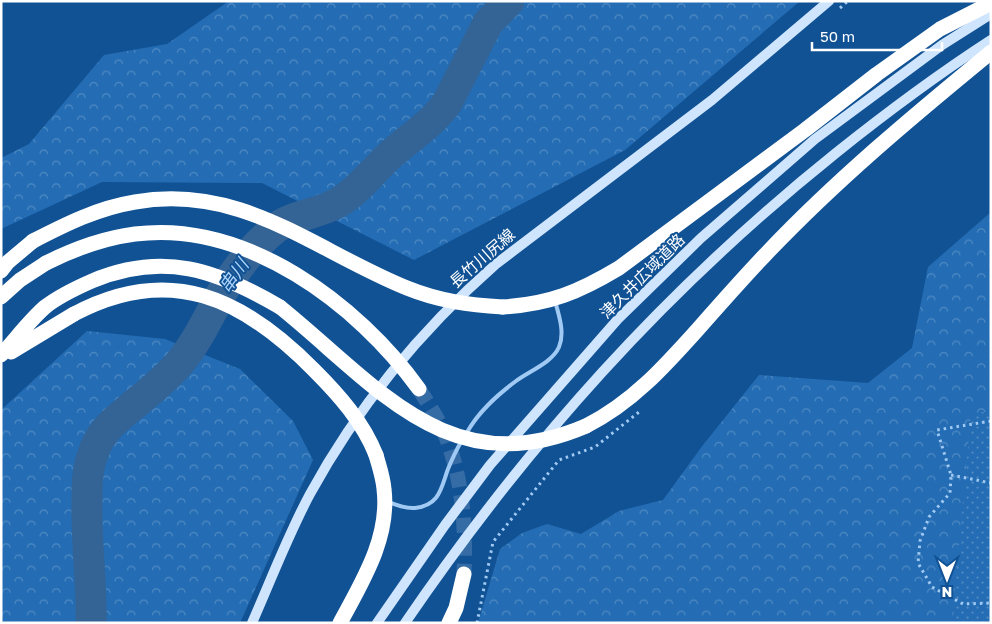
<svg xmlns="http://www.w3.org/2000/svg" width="992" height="624" font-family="'Golos Text','Noto Sans JP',sans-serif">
	<defs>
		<pattern id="forest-crowns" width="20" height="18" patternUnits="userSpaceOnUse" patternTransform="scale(1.25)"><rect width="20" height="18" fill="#246db4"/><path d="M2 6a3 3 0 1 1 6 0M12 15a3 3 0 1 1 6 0" fill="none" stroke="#508ac3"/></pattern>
		<pattern id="park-dots" width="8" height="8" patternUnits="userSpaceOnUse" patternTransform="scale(1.25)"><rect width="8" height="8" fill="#246db4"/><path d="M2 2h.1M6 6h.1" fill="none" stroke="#508ac3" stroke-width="1.8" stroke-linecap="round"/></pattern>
	</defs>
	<rect width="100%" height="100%" fill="#115295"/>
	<path fill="url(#forest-crowns)" d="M229 1H800L625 150 414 260 262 183 102 182 1 229V158L29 144 104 55 167 44Z
		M991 212V623H478L500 549 522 533 547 524 581 534 619 511 663 500 703 445 759 375 868 383 912 348 928 267Z
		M87 331 165 339 240 369 293 421 313 460 240 623H1V410Z"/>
	<path fill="url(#park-dots)" d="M991 411V623H952L971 414Z"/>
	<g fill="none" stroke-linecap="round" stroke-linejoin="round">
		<path stroke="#346495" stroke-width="31" d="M91 623C92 582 86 542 87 502 87 486 87 469 93 454 100 430 118 418 136 403 151 391 165 379 178 365 196 344 208 318 221 294 235 270 254 245 276 228 295 214 320 214 339 202 358 191 373 171 389 156 408 139 432 124 447 103L488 23 509 1"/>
		<path stroke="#356ca5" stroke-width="15" stroke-dasharray="15 8" stroke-linecap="butt" d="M419 389C429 405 439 420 446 437 463 481 466 528 464 574"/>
		<path stroke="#a0caf3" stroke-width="3" stroke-dasharray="2.5 4" stroke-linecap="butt" d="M840 8 848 1
			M991 421 937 430 951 475 950 493 929 517 920 541 918 563 932 587 963 604 991 603
			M951 475 991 483
			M477 623 493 542 559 460 595 447 639 412"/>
		<path stroke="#a0caf3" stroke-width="4" d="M466 434C478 412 496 396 516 381 529 371 552 363 559 347 565 333 559 315 555 301
			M388 502C396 505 406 509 415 508 440 505 441 488 448 469 452 459 457 449 462 440"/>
		<path stroke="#cfe5fd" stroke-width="10" d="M252 623C271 580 288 535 310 494 358 406 421 330 496 264L712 100 829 1
			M377 623 445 525 490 465 618 319 701 238 815 139 942 45 991 14
			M405 623C528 443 665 290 836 153 886 113 937 75 991 40"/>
		<path stroke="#fff" stroke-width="15" d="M1 271 8 262 33 241
			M1 297 20 280 46 263
			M503 307C550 304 579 292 619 268L805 130 877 74 940 29 991 3
			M11 352 74 314
			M1 355C15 340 29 321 45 307 59 296 76 288 92 281 163 251 217 270 280 307
			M586 426C632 403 665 366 699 328 721 303 743 278 765 255 835 181 913 116 991 52
			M340 623C362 582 390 538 384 489 383 477 379 466 376 455
			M449 623 456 608 464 574"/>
		<path stroke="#fff" stroke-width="15" d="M33 241C66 224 98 208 135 202 242 183 315 251 407 288 439 301 469 305 503 307
			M46 263C74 249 104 238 135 234 246 220 358 304 419 389
			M280 307C376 384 448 485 586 426
			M74 314C170 263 243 298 314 370 339 395 363 422 376 455"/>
	</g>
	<g text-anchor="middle" stroke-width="4" stroke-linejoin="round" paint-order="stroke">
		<g font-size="16" fill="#fff" stroke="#115295">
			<text transform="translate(482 258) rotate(-41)" y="6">長竹川尻線</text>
			<text transform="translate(642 276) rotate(-45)" y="6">津久井広域道路</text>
		</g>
		<g font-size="18" font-style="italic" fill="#acd4fa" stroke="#115295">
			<text transform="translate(234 276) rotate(-55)" y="6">串川</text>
		</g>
	</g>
	<rect width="992" height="624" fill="none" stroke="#ffffff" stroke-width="5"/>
	<g transform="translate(947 579) rotate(180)" stroke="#115295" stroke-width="4" paint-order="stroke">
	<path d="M0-4L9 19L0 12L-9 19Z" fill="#ffffff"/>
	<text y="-8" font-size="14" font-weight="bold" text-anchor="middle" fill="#ffffff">N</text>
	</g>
	<path d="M812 42v8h130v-8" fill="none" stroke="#ffffff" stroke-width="2.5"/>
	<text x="820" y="42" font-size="15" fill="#ffffff" stroke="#115295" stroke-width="4" paint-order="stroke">50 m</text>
</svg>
